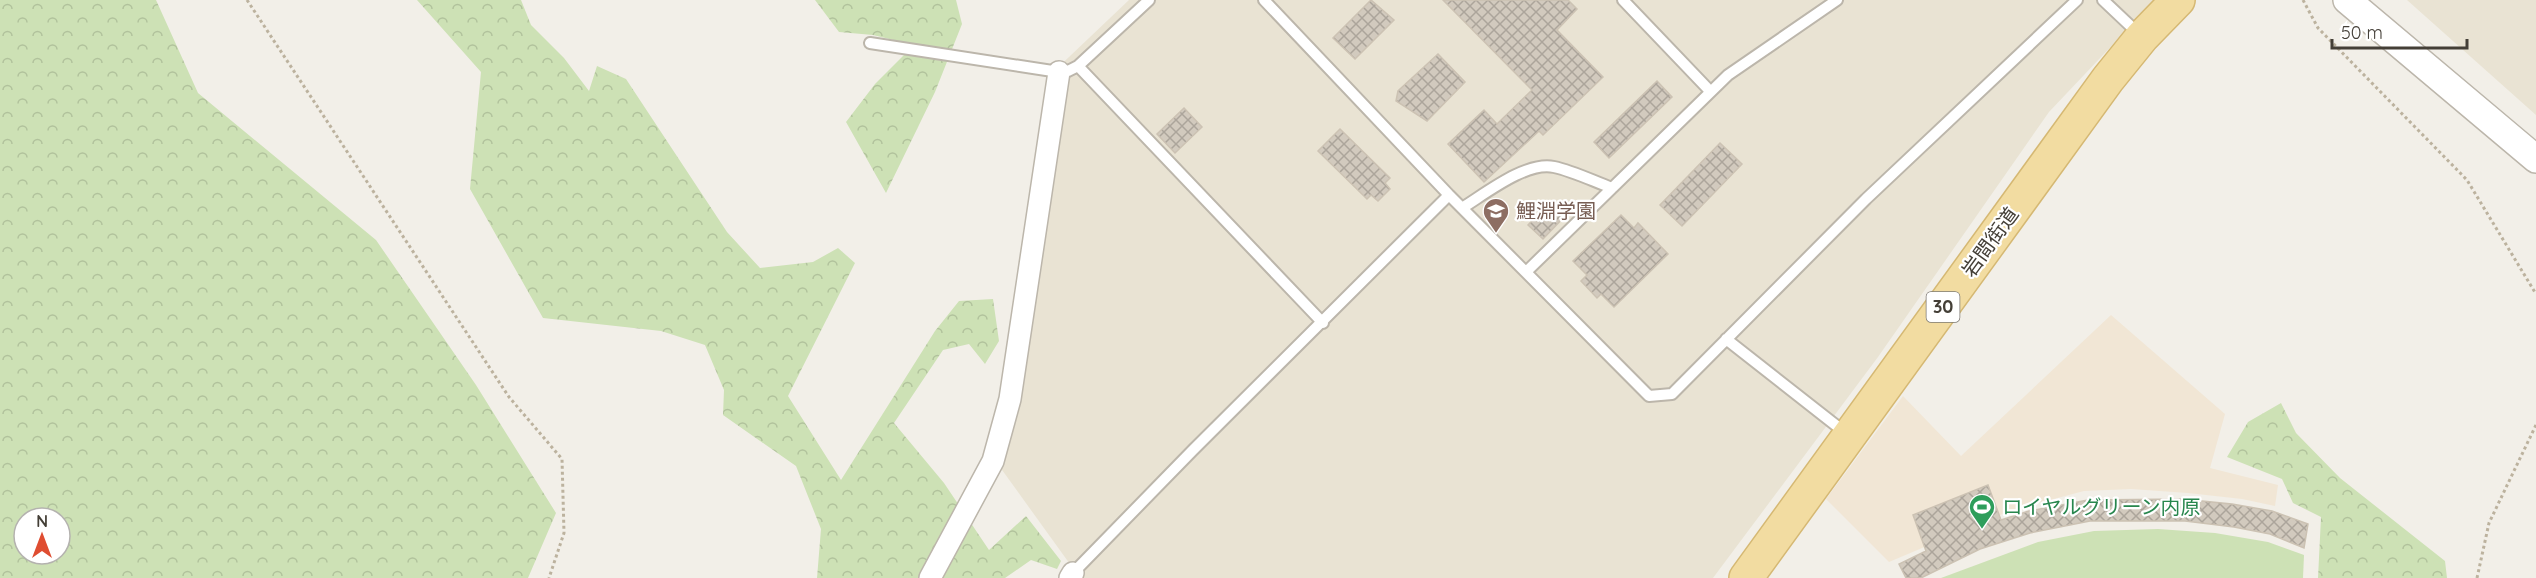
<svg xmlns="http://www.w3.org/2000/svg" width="2536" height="578" font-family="Quicksand,'Noto Sans JP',sans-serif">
	<defs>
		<pattern id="forest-crowns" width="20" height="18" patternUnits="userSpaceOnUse" patternTransform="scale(1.5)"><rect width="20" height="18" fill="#cde1b5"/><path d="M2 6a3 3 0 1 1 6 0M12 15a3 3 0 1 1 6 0" fill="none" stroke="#b1c29c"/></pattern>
		<pattern id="building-cross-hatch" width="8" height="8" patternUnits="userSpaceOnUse" patternTransform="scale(1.5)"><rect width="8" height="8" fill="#d2cabe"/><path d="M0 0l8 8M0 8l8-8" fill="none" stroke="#aca59b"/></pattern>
	</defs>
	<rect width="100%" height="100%" fill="#f2efe8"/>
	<path fill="#f1e6d5" d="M2111 315 2225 414 2210 468 2278 485 2275 506 2242 499 2188 493 2131 489 2084 491 2012 510 1889 562 1826 499 1903 396 1961 456Z"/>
	<path fill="#e9e3d3" d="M1129 0H2155L2049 112 1878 357 1713 578H1080L997 463 1049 76Z
		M2407 0H2536V115Z"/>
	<path fill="#cde1b5" d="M2158 529 2215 533 2268 542 2304 555 2303 578H1941L2038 542 2094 531Z"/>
	<path fill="url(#forest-crowns)" fill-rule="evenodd" d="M0 0H156L198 93 376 240 476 385 556 513 528 578H0ZM24 518H60V554H24Z
		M417 0H521L531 25 564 58 589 91 597 66 626 79 727 232 760 268 813 262 838 248 855 263 788 396 841 480 935 331 959 301 993 299 999 341 985 364 969 344 943 350 894 423 944 483 989 550 1026 516 1061 561 1057 569 1031 560 1005 578H817L821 529 796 466 723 415 724 390 705 345 661 331 543 318 470 189 481 72Z
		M815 0H956L962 24 935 92 886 193 846 122 875 84 914 45 873 35 839 32Z
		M2281 403 2296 433 2340 478 2445 561 2447 578H2318L2321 517 2293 503 2282 479 2227 457 2248 422Z"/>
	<path fill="url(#building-cross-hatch)" stroke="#ccc2b3" stroke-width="1.5" d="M1371 0 1394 20 1355 59 1333 38Z
		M1443 0H1568L1577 9 1557 30 1603 77 1543 135 1539 131 1484 182 1448 144 1484 110 1497 124 1532 90Z
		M1438 54 1465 82 1427 121 1396 101 1398 91Z
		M1657 81 1672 97 1609 158 1594 142Z
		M1184 108 1202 127 1175 153 1157 134Z
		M1340 129 1390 178 1385 183 1390 189 1378 201 1371 195 1367 199 1318 151Z
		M1720 143 1742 164 1682 226 1660 205Z
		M1551 201 1566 215 1543 239 1528 225Z
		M1621 215 1634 228 1638 223 1668 254 1614 307 1601 294 1597 298 1581 281 1587 275 1573 261Z
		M1988 485 2001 520 2029 511 2088 500 2182 499 2232 504 2272 511 2308 524 2304 548 2270 534 2234 527 2185 521H2090L2030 533 1980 549 1921 578H1906L1899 564 1926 551 1913 515Z"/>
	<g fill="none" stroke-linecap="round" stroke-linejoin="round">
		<g stroke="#bcb6ab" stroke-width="14">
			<path id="service" d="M1264 0 1449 195 1649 396 1672 394 1866 199 2077 0
				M1623 0 1710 91
				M2103 0 2140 35
				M870 43 1059 72 1068 71 1078 66 1149 0
				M1078 66 1323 323
				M1462 208C1485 194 1526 161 1554 167 1573 171 1593 181 1612 188
				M1526 272 1728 75 1837 0
				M1726 339 1847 434
				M1073 573 1193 450 1449 195"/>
		</g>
		<g stroke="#bcb6ab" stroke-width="24">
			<path id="minor" d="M930 578 993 461 1010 399 1059 72
				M1070 578 1073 573"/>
		</g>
		<g stroke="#bcb6ab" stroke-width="30">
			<path id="tertiary" d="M2347 0 2536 159"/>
		</g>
		<g stroke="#d5b873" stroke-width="36">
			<path id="primary" d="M1746 578 2108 79 2142 37 2178 0"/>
		</g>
		<path stroke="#bcb29e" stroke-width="3" stroke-dasharray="3 3" stroke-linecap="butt" d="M247 0 509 397 562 459 564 533 549 578
			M2303 0 2318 28 2467 180 2536 294
			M2477 578 2489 523 2536 425"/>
		<use href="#service" stroke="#fff" stroke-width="10"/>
		<use href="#minor" stroke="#fff" stroke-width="21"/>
		<use href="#tertiary" stroke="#fff" stroke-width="27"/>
		<use href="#primary" stroke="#f2dca1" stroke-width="33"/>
	</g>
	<defs>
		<g id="university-pin" transform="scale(1.35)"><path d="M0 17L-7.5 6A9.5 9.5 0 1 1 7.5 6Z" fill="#8d6e63" stroke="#fff"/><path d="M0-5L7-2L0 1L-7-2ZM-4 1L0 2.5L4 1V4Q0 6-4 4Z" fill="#fff"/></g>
		<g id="stadium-pin" transform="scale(1.35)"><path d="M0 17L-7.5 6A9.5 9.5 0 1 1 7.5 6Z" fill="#2e9e5b" stroke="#fff"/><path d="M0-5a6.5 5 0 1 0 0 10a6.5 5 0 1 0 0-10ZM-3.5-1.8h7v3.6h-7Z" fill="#fff"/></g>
	</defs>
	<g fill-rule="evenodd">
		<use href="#university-pin" x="1496" y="211"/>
		<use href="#stadium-pin" x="1982" y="507"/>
	</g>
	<g text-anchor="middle" stroke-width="4.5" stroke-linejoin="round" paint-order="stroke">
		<rect fill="#fff" stroke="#7c7973" stroke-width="1.5" x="1926.5" y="292" width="33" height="30" rx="4.5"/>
		<g font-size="18" font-weight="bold" fill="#443f37">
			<text x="1943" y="313">30</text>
		</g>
		<g font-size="20" fill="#785e54" stroke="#fff" text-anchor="start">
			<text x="1516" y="218">鯉淵学園</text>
		</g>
		<g font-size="20" fill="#443f37" stroke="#fff">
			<text transform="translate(1990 242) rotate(-54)" y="7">岩間街道</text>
		</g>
		<g font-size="20" fill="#27864d" stroke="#fff" text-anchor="start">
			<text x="2002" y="514">ロイヤルグリーン内原</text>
		</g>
	</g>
	<g transform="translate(42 536)"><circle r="28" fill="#ffffff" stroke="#b4b2af" stroke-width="1.5"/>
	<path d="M0-4.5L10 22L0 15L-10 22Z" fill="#df4d31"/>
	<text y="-9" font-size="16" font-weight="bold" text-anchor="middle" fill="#443f37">N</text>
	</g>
	<path d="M2332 39v9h135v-9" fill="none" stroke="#443f37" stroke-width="3"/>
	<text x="2341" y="39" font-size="18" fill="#443f37" stroke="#ffffff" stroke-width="4.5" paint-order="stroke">50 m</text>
</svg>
